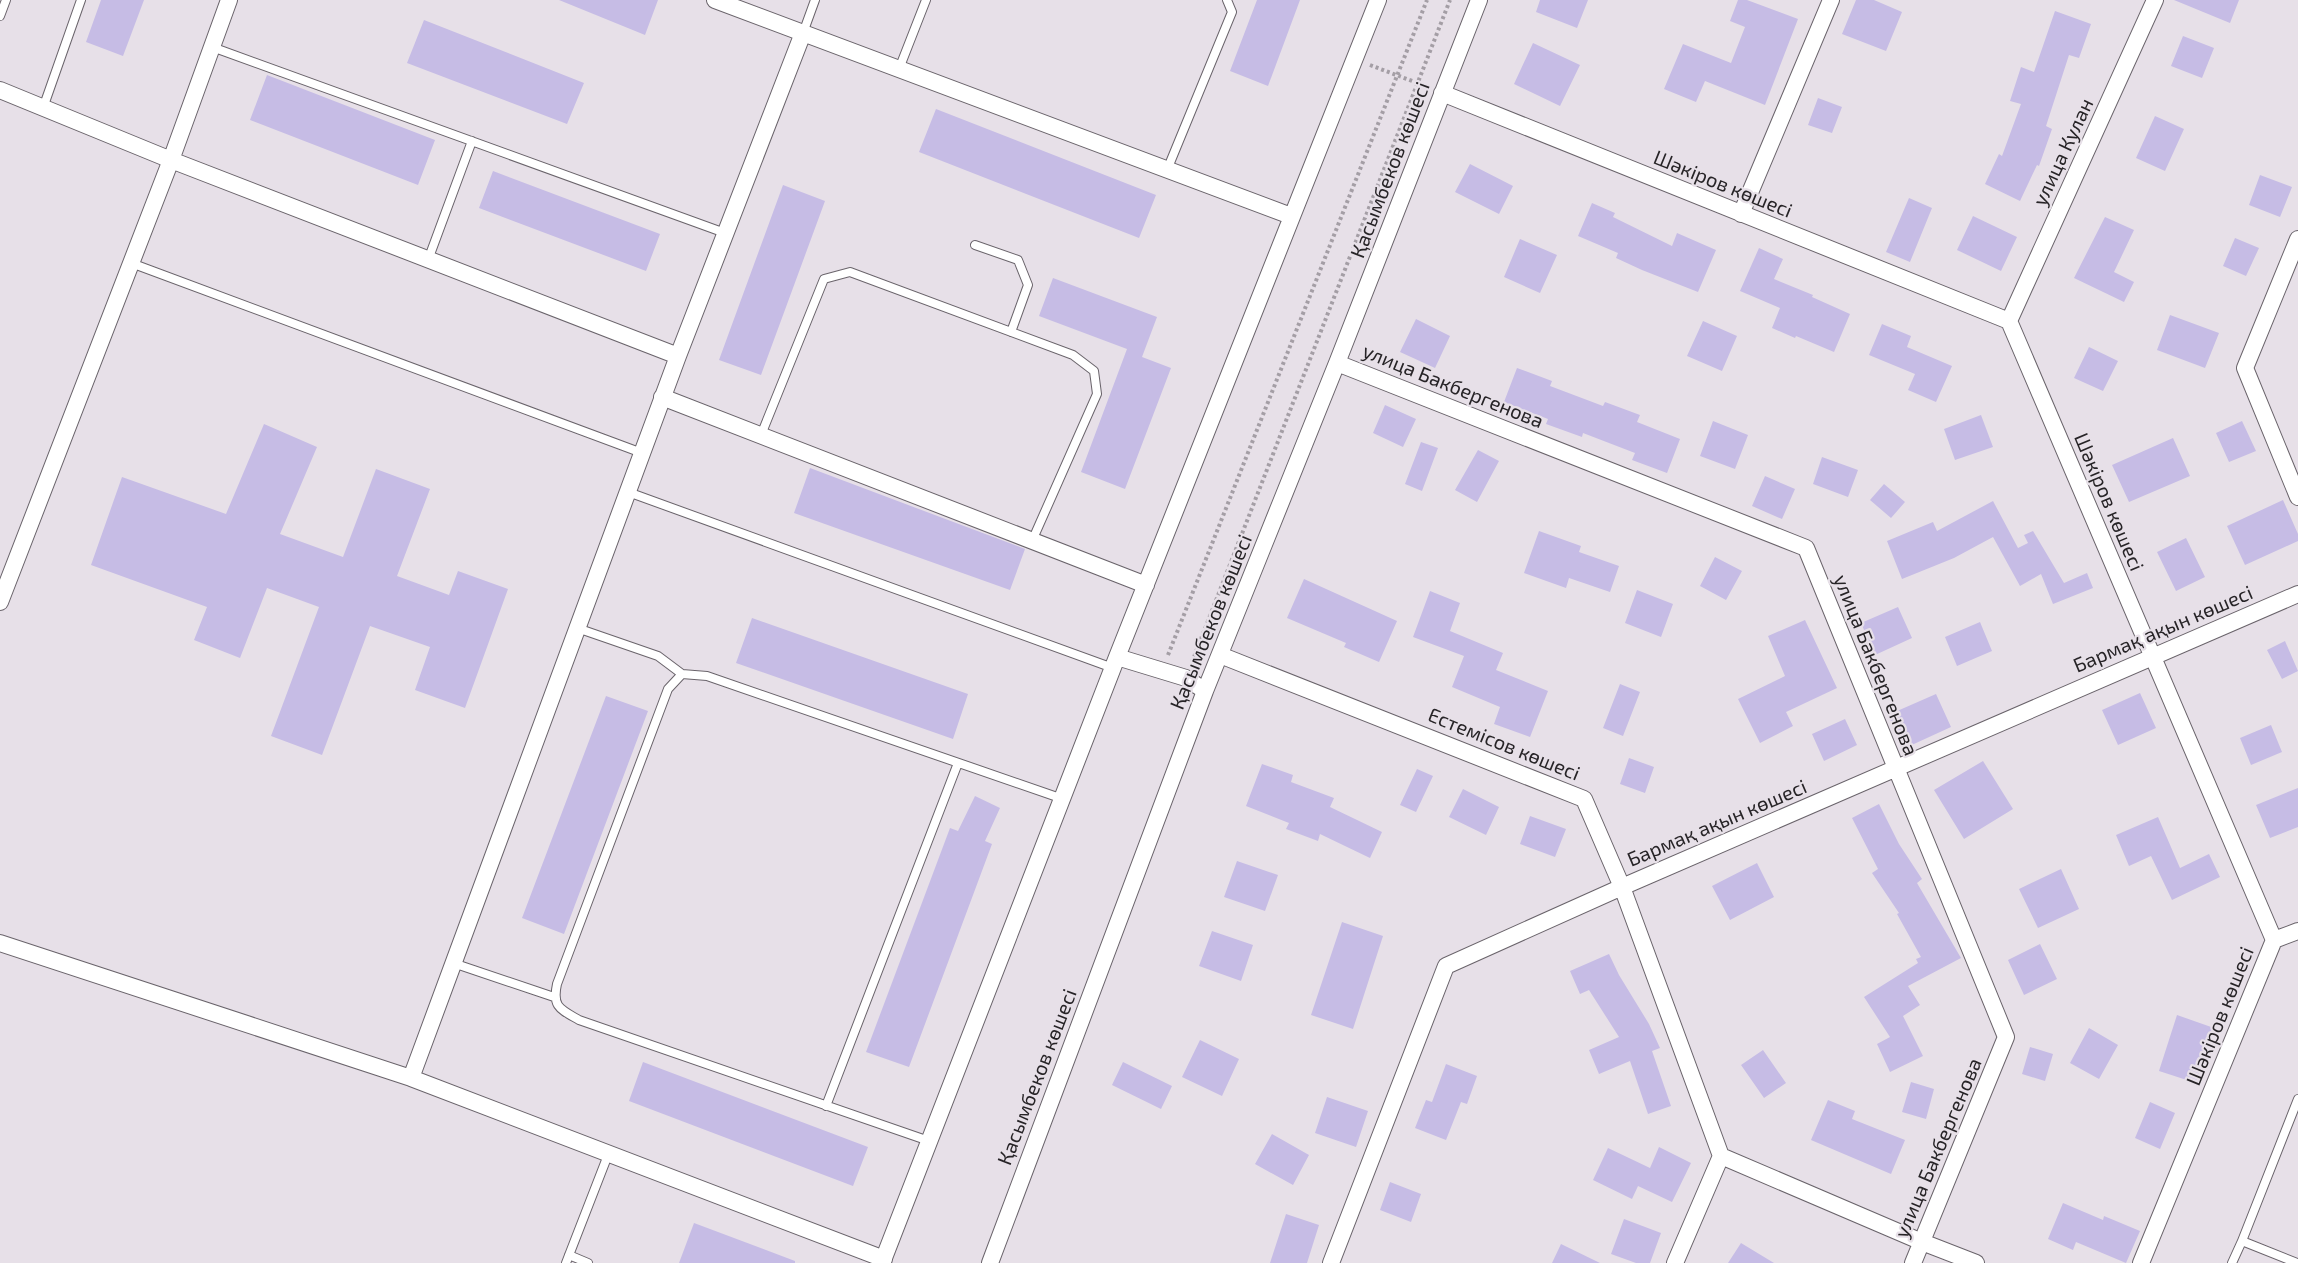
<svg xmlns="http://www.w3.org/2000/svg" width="2298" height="1263" font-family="'Exo 2',sans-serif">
	<rect width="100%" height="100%" fill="#e7e0e8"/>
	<path fill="#c6bce5" d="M101 0H144L123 56 86 42Z
		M559 0H658L645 35Z
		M1257 0H1300L1268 86 1230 71Z
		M1540 0H1588L1577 28 1536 12Z
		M1738 0H1747L1798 19 1765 105 1705 81 1696 102 1664 89 1683 44 1731 63 1745 27 1730 21Z
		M1856 0H1874L1902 12 1886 51 1842 34Z
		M2174 0H2239L2230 23Z
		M2055 11 2091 24 2079 58 2069 55 2046 126 2052 129 2039 166 2037 165 2020 201 1985 184 1999 154 2002 156 2021 104 2010 101 2021 67 2034 72Z
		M424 20 584 83 567 124 407 63Z
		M2183 36 2214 48 2202 78 2171 66Z
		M1533 43 1580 65 1560 106 1514 84Z
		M267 75 435 140 418 185 250 120Z
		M1818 98 1842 107 1832 133 1808 125Z
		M936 109 1156 195 1139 238 919 152Z
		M2155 116 2184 129 2165 171 2136 158Z
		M1470 164 1513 186 1499 214 1455 192Z
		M493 171 660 234 646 271 479 208Z
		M2260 175 2292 187 2280 217 2249 205Z
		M783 185 825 201 761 375 719 360Z
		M1909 198 1932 208 1910 262 1886 252Z
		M1592 203 1615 213 1613 217 1672 246 1677 233 1716 250 1698 292 1642 270 1616 258 1618 253 1578 236Z
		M1973 216 2017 237 2001 271 1957 250Z
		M2105 217 2134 230 2114 272 2134 282 2124 302 2074 278Z
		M2235 238 2259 248 2246 276 2223 266Z
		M1520 239 1557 255 1540 293 1504 277Z
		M1759 248 1783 259 1774 279 1813 295 1812 297 1850 314 1834 352 1796 336 1795 338 1772 328 1780 308 1740 291Z
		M1053 278 1157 317 1142 357 1171 368 1125 489 1081 472 1127 349 1039 316Z
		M2170 315 2219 333 2205 368 2157 350Z
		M1416 319 1450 336 1435 368 1400 352Z
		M1703 321 1737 336 1722 371 1687 356Z
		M1882 324 1911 336 1907 347 1952 366 1936 402 1908 390 1915 374 1869 355Z
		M2089 347 2118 361 2103 391 2074 378Z
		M1517 368 1552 381 1550 386 1603 406 1605 402 1640 415 1637 422 1680 439 1667 473 1632 460 1635 453 1583 433 1582 437 1546 424 1548 419 1504 402Z
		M1385 405 1416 419 1403 447 1373 433Z
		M1981 415 1993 447 1955 460 1944 429Z
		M1713 421 1748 435 1735 469 1700 456Z
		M2242 421 2256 451 2229 462 2216 433Z
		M264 424 317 447 280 534 343 557 376 469 430 489 397 576 449 595 458 571 508 589 465 708 415 690 430 647 370 626 322 755 271 736 319 607 267 588 240 658 194 640 207 607 91 565 122 477 226 514Z
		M2173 438 2190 476 2129 502 2112 465Z
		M1421 442 1438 448 1422 491 1405 484Z
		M1478 450 1499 461 1477 502 1455 490Z
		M1822 457 1858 470 1848 497 1813 484Z
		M810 468 1025 549 1010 590 794 513Z
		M1765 476 1795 489 1782 519 1752 506Z
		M1884 484 1905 502 1891 518 1870 500Z
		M2283 500 2298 534V541L2245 565 2227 526Z
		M1993 501 2018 548 2028 543 2024 535 2033 531 2064 583 2087 573 2093 588 2053 604 2041 574 2020 586 1993 537 1954 558 1902 579 1887 541 1933 522 1937 531Z
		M1539 531 1581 546 1579 552 1619 566 1610 592 1569 578 1566 588 1524 573Z
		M2186 538 2205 577 2176 591 2157 552Z
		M1715 557 1742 571 1726 600 1700 586Z
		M1304 579 1397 621 1379 662 1344 647 1346 643 1287 618Z
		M1637 590 1673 604 1661 637 1625 623Z
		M1430 591 1460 603 1450 631 1503 653 1496 670 1548 691 1530 737 1494 724 1500 707 1452 687 1464 656 1413 637Z
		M1898 607 1912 638 1875 655 1861 623Z
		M752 618 968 694 953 739 736 663Z
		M1805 620 1837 688 1786 712 1793 726 1760 743 1738 699 1785 676 1768 636Z
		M1980 622 1992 651 1957 666 1945 637Z
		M2285 641 2298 671 2282 679 2267 650Z
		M1620 684 1640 692 1623 736 1603 728Z
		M2140 693 2156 728 2118 745 2102 710Z
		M1936 694 1951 727 1903 749 1888 715Z
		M606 696 648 711 564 934 522 918Z
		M1845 719 1857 745 1824 761 1812 734Z
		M2271 725 2282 752 2251 765 2240 738Z
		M1629 758 1654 767 1645 793 1620 784Z
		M1983 761 2013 809 1964 839 1934 790Z
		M1262 764 1293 775 1291 782 1334 798 1330 807 1382 832 1370 858 1320 834 1318 841 1286 829 1289 823 1246 806Z
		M1417 769 1433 776 1416 812 1400 805Z
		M2298 788V827L2270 838 2256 805Z
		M1463 789 1499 807 1486 835 1449 817Z
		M975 796 1000 808 985 841 992 844 909 1067 866 1052 950 828 958 831Z
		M1879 804 1899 844 1922 879 1917 883 1961 958 1908 986 1920 1005 1903 1016 1923 1056 1890 1072 1877 1044 1890 1037 1864 997 1918 963 1916 959 1921 957 1897 914 1899 913 1872 873 1878 869 1852 818Z
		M1530 816 1566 829 1555 857 1520 844Z
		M2158 817 2180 868 2209 854 2220 877 2172 900 2151 856 2129 866 2116 835Z
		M1237 861 1278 875 1265 911 1224 897Z
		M1757 863 1774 897 1730 920 1712 886Z
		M2061 869 2079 909 2038 928 2019 889Z
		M1342 922 1383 936 1353 1029 1311 1015Z
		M1212 931 1253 945 1241 981 1199 966Z
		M2040 944 2057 979 2024 995 2008 960Z
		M1609 954 1619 975 1649 1024 1660 1048 1652 1051 1671 1106 1648 1114 1630 1061 1599 1074 1589 1050 1619 1037 1589 990 1580 994 1570 971Z
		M2177 1015 2214 1028 2196 1083 2159 1071Z
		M2089 1028 2118 1045 2099 1079 2070 1063Z
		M1200 1040 1239 1059 1222 1096 1182 1077Z
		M2030 1047 2053 1054 2045 1081 2022 1074Z
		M1763 1050 1786 1083 1764 1098 1741 1065Z
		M643 1062 868 1147 853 1186 629 1101Z
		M1123 1062 1172 1086 1161 1109 1112 1085Z
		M1446 1064 1477 1076 1467 1104 1461 1102 1446 1140 1415 1128 1426 1100 1432 1102Z
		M1911 1082 1934 1089 1926 1119 1902 1112Z
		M1327 1097 1368 1111 1356 1147 1315 1133Z
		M1828 1100 1855 1111 1852 1119 1905 1140 1891 1174 1811 1140Z
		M2150 1102 2175 1113 2160 1149 2135 1138Z
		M1272 1134 1309 1155 1293 1185 1255 1164Z
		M1659 1147 1691 1163 1672 1202 1638 1186 1632 1199 1593 1180 1608 1148 1650 1168Z
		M1390 1182 1421 1194 1411 1222 1380 1210Z
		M2063 1203 2103 1220 2104 1216 2140 1231 2126 1263 2076 1242 2073 1250 2048 1239Z
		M1286 1214 1319 1225 1307 1263H1270Z
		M1624 1219 1661 1233 1650 1263H1636L1611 1254Z
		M694 1223 795 1261V1263H679Z
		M1741 1243 1774 1263H1728Z
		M1561 1244 1600 1263H1552Z"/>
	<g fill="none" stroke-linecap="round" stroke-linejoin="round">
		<g stroke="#6a646b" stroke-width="10">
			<path id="lane" d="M0 16 6 0
				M803 33 815 0
				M212 47 725 233
				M899 69 926 0
				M43 108 81 0
				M1167 170 1232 12 1227 0
				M975 245 1018 260 1028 285 1011 332
				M428 260 472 141
				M131 263 642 453
				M761 435 824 279 850 272 1073 355 1094 371 1097 394 1032 541
				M628 492 1113 668
				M577 628 658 656 682 674
				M453 963 554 997
				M826 1106 958 763
				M929 1141 579 1020C560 1009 552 1007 557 984L668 689 682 674 707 676 1063 799
				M2242 1241 2298 1099
				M569 1255 588 1263
				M566 1263 608 1155
				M2232 1263 2242 1241 2297 1263"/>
		</g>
		<g stroke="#6a646b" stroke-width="18">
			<path id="street" d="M715 0 1291 216
				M0 90 171 160 678 356
				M1442 93 2009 321 2274 940 2141 1263
				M1741 214 1831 0
				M2298 239 2245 368 2298 497
				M2009 321 2155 0
				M1337 363 1806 548 2006 1037 1913 1263
				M662 397 1146 585
				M0 602 171 160 229 0
				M1220 655 1584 799 1622 887 1721 1156 1675 1263
				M1117 657 1186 678 1205 691
				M2274 940 2298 931
				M0 943 411 1078 884 1259
				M411 1078 678 356 803 33
				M1721 1156 1922 1242 1976 1263
				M882 1263 1117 657 1378 0
				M990 1263 1205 691 1337 363 1479 0
				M1331 1263 1446 966 1622 887 2298 594"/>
		</g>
		<path stroke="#a49ea5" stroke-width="4" stroke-dasharray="3 3" stroke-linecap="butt" d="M1370 65 1428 87
			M1168 655 1427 0
			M1192 662 1450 0"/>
		<use href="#lane" stroke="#fff" stroke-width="8"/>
		<use href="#street" stroke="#fff" stroke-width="16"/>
	</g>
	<g text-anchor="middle" stroke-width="4.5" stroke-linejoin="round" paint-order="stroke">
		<g font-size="20" fill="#272427" stroke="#e7e0e8">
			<text transform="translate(2063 152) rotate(-65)" y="7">улица Кулан</text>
			<text transform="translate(1390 170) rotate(-69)" y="7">Қасымбеков көшесі</text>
			<text transform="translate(1723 184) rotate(22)" y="7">Шәкіров көшесі</text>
			<text transform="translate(1453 386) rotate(22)" y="7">улица Бакбергенова</text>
			<text transform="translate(2109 502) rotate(67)" y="7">Шәкіров көшесі</text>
			<text transform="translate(1211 622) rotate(-68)" y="7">Қасымбеков көшесі</text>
			<text transform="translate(2163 629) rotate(-23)" y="7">Бармақ ақын көшесі</text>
			<text transform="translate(1876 665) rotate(68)" y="7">улица Бакбергенова</text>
			<text transform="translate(1504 744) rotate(22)" y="7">Естемісов көшесі</text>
			<text transform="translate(1717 823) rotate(-23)" y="7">Бармақ ақын көшесі</text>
			<text transform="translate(2220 1016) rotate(-68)" y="7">Шәкіров көшесі</text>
			<text transform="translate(1037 1077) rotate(-69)" y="7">Қасымбеков көшесі</text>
			<text transform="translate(1938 1148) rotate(-67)" y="7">улица Бакбергенова</text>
		</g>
	</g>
</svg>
